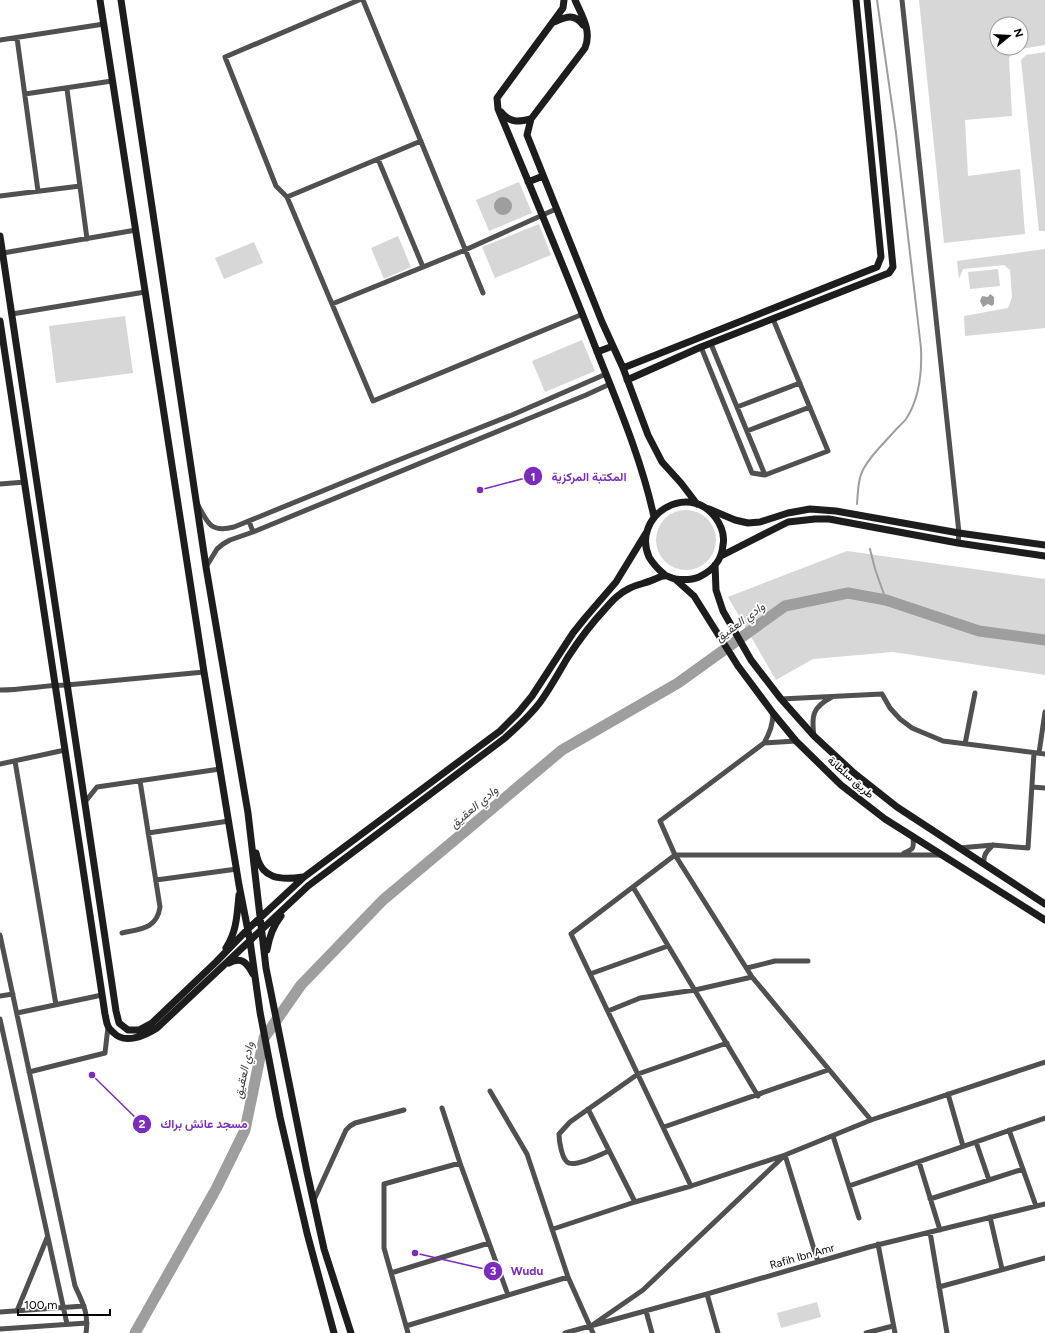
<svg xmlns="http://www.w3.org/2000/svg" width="1045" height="1333" font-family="Figtree,Vazirmatn,sans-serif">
	<rect width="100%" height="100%" fill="#fff"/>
	<path fill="#d7d7d7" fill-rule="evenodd" d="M919 0H1045V45L1014 50 1009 58 1012 116 965 120 968 176 1020 169 1025 234 944 243ZM997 24H1021V48H997Z
		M1045 52V231H1039L1021 60 1026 55Z
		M519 182 532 213 489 231 476 200Z
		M539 224 551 255 495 278 482 247Z
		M398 236 411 267 384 279 371 248Z
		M254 242 263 263 224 279 215 258Z
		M1045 249V328L965 336 964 316 1008 308 1012 297 1010 270 1004 265 963 269 959 279 957 261Z
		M998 269 1000 286 970 289 968 272Z
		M125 316 133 373 56 383 49 326Z
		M582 340 595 371 545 392 532 361Z
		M656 540a30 30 0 1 1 60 0a30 30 0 1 1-60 0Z
		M847 551 1045 579V675L893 652 813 659 776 680 728 597Z
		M817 1302 821 1317 781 1328 777 1313Z"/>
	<path fill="#9e9e9e" d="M494 206a9 9 0 1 1 18 0a9 9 0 1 1-18 0Z
		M990 294 994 297V304L992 306 988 304 983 307 980 301 982 296 988 297Z"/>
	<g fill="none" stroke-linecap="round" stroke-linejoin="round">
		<path stroke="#9e9e9e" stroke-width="2" d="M857 504C858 492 858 478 864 468 871 455 882 445 892 434 896 429 902 424 906 419 920 398 922 371 921 348L896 133 877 0
			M870 549 875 569 886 600"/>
		<path stroke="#9e9e9e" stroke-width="11" d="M135 1333 216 1189 245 1130 264 1038 301 985 383 900 562 750 678 683 785 606 848 593 886 600 979 631 1045 640"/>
		<path stroke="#505050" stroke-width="5" d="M359 0 225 57 276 186 287 197 332 304 465 250 556 209
			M363 0 483 293
			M902 0 959 533 958 543
			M17 38 38 191
			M0 40 104 24
			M67 89 87 239
			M25 94 112 81
			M378 159 423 267
			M0 196 80 186
			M287 197 421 141
			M3 253 136 230
			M332 304 373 401 583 314
			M12 314 145 292
			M711 344 765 475 828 451 773 319
			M701 347 752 473 765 475
			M737 407 800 383
			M747 431 810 407
			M0 484 25 482
			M198 505C208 524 211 533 234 527L391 463 512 415 606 374
			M249 521 253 532
			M206 567 217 549 223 544 230 540 253 532 586 395 610 384
			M0 690C23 690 45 685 67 685L204 672
			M781 699 882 694 890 708 900 719 912 728 943 741 1045 754
			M773 713C773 725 770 733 764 743L660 821 675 855 752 977 871 1120
			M814 736C811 715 813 707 832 697
			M764 743 796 741
			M965 744 975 693
			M1039 753 1045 712
			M15 761 56 1005
			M0 764 65 750
			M1032 787 1045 788
			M85 802 97 787 220 769
			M148 833 229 821
			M959 848 993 845 1028 848 1034 753
			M904 853C914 849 914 848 913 837
			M984 864C983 855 986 852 993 845
			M156 880 237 869
			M633 887 758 1096
			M122 933C140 929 157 929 160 907L140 781
			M0 935 75 1286C83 1303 89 1314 86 1333
			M747 968 775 961H808
			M590 974 668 946
			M0 996 13 994
			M608 1011 640 998 695 990 752 977
			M17 1013 102 995
			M0 1019 67 1324
			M29 1072 105 1053 108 1027
			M490 1091 527 1154 568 1277 593 1333
			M948 1094 963 1146
			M442 1108 460 1163 508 1295
			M588 1109 635 1202
			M664 1127 828 1070
			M1009 1130 1036 1206
			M833 1136 859 1218
			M976 1142 989 1180
			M609 1151C601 1154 578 1166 569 1163 562 1161 559 1141 559 1134L570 1122 638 1074 727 1043
			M919 1162 940 1230
			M691 1186 571 934 675 855H941
			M849 1186 1045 1118
			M930 1199 1023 1169
			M314 1200 346 1130 350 1126 355 1123 404 1110
			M990 1217 1002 1269
			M553 1229 635 1202 691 1186 785 1155 818 1262
			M930 1232 947 1333
			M878 1244 895 1333
			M391 1273 489 1243
			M939 1287 1045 1258
			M707 1294 718 1333
			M17 1311 47 1238
			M646 1311 652 1333
			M0 1312 84 1306
			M406 1326 568 1277
			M591 1326 643 1290 785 1155 871 1120 1045 1062
			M0 1329 87 1323
			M408 1333 384 1248V1184L460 1163
			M565 1333 707 1294 869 1247 1045 1204
			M866 1333 893 1326"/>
		<path stroke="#1d1d1d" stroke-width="7" d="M100 0 204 672 239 885 250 941 260 1012 280 1117 307 1233 334 1333
			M121 0 206 567 248 813 266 968 307 1172 324 1249 351 1333
			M564 0 563 8 497 98 498 109C532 190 566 271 598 354 619 407 642 461 654 517
			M575 0C582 16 592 31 585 48L531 119 527 135 602 322 623 368 648 435 662 462 681 483 697 504
			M554 22C566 17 574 13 583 25
			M501 112C510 123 518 122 531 119
			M528 182 543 176
			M0 236 116 1011 119 1023 128 1030H139L152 1023 216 962 248 929 304 877 500 731 518 713 532 696 573 633 585 618 616 582 646 533
			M0 321 105 1014C106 1018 106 1022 108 1026 109 1029 112 1031 114 1033 125 1045 146 1035 157 1028L308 886 505 738C518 726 531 715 541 701 551 687 559 672 568 657 579 640 591 624 605 609 612 601 619 593 630 588 638 584 647 583 655 579 658 578 661 576 664 576 667 575 671 578 675 579 683 580 692 580 699 577 712 571 722 560 723 545 725 535 721 525 715 517 688 481 631 516 649 557 653 564 659 570 665 575
			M597 352 613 346
			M623 368 877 267 881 257 856 0
			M627 380 701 347 889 273 893 267 867 0
			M709 509 735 520 748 523 760 522 788 513 810 509 836 511 959 533 1045 545
			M721 556 788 522 815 519H829L958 543 1045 556
			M715 565 716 590 723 611 751 660 781 699 814 736 854 773 897 807 1045 904
			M675 579 694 596 738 666 773 713 796 741 841 785 885 819 1045 920
			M256 853C261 880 281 880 303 877
			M226 948C237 931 237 914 239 895
			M267 950C269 938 273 926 281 916
			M229 963C242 956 247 963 253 974"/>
	</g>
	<g text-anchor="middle" stroke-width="3.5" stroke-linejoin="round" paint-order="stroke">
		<g font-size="11" fill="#000" stroke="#fff">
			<text transform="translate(851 777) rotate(41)" y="4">طريق سلطانة</text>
			<text transform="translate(802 1256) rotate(-16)" y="4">Rafih Ibn Amr</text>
		</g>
		<g font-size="12" font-style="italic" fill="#3f3f3f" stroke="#fff">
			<text transform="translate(740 622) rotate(-36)" y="4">وادي العقيق</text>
			<text transform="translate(474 807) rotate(-40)" y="4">وادي العقيق</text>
			<text transform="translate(244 1070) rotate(-78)" y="4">وادي العقيق</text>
		</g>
	</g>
	<path fill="none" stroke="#7b2cbf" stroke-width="1.5" d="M480 490L533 476M92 1075L142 1124M415 1253L493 1271"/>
	<g fill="#7b2cbf" stroke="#fff" stroke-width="1.5">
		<circle cx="480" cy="490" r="4"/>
		<circle cx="92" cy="1075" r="4"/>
		<circle cx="415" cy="1253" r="4"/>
		<circle cx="533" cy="476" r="10"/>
		<circle cx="142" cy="1124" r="10"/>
		<circle cx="493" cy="1271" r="10"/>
	</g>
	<g font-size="12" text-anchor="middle" font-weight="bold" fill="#fff">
		<text x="533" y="481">1</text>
		<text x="142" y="1128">2</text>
		<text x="493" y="1275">3</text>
	</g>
	<g font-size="12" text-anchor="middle" font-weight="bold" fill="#7b2cbf" stroke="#fff" stroke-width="3.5" stroke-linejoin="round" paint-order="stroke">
		<text x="589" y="481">المكتبة المركزية</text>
		<text x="204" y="1128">مسجد عائش براك</text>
		<text x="527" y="1275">Wudu</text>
	</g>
	<g transform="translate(1009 36) rotate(72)"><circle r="19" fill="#ffffff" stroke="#999999"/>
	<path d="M0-3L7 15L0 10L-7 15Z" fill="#000000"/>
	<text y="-6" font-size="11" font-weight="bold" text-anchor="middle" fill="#000000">N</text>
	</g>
	<path d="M18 1309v6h92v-6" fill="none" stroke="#000000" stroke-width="2"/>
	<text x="24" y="1309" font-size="12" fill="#000000" stroke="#ffffff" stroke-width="3" paint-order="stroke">100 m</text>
</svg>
